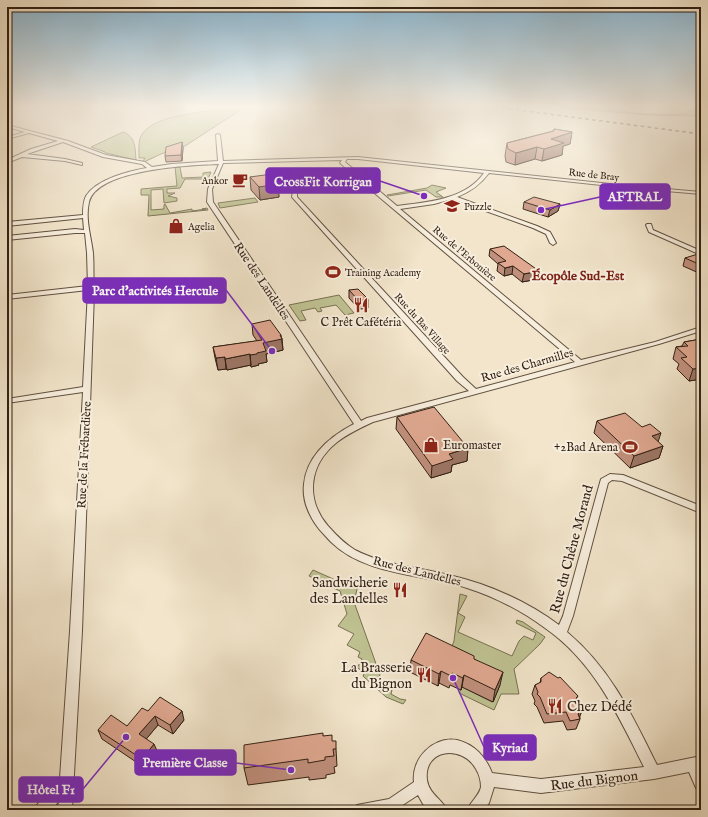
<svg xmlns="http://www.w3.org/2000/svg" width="708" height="817" font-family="'IM FELL English',serif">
	<rect width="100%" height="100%" fill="#f2e5cb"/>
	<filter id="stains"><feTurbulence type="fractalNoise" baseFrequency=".005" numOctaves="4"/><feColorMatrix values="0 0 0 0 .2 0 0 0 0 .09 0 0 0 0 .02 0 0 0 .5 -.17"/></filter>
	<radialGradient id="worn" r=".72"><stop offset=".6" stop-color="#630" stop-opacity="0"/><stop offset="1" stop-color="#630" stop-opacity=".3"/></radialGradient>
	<path fill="#c0c393" stroke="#787152" d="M559 107H608L630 113 669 115 687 113 695 108 701 109V116L647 115Z
		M207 111H239L185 146 161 154 144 162 143 161 145 158H139C139 151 138 142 141 136 150 118 188 114 207 111Z
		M123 132C136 137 135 148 136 160L106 153 105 152 91 147Z
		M175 167H180L182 178 203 177V173L211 172 208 179H185L180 188 167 189V193H175L168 196 177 198V201L164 203 163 189 151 190V210L164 209V205L165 204 170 213 187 210 192 209V211L206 209H202L207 208 208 210 148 216 149 195H141V189L177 186Z
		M432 185 446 188 436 192 443 197H436L426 190 388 196 387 195 427 188Z
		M255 198 258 202 220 208 218 203Z
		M339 295 354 313 345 315 336 305 320 308 322 311 318 312 315 308 301 311 306 320 300 321 289 305Z
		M313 570 349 586 353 588 356 584 358 585 354 602 380 675 376 682 392 690 391 694 400 699 406 700 403 704 386 697 363 676 365 672 357 668 362 659 358 657 360 652 347 645 354 634 338 626 347 614 340 591 309 576Z
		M460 594 467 596 458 613 465 617 458 632 512 656 519 641 524 636 533 640 536 633 516 623 517 620 523 622 545 637 540 644 514 669 519 694H501L494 710 459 693 462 687 492 702 448 657 454 641Z"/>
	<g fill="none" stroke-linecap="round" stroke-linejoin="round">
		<path stroke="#9bbfb8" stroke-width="9" d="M602 108 603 107"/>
		<g stroke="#605040" stroke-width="2">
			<path id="minor" d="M694 107H701V109L695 108Z
				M7 125 68 141 106 155 145 162 152 167 172 164 218 161 216 135 218 134 220 135 223 161 358 157 620 185 701 192V194L620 187 489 173C480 185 470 192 457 197L537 226 550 232 556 243 553 245 550 243 546 234 533 228 452 199 434 204 400 209 581 360 655 342 701 327V331L659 344 373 422C360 428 347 434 336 443 309 465 305 499 328 526 336 535 345 544 355 550 384 565 417 567 449 575 488 584 527 601 559 625L563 616 601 479 610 474 623 475 701 506V513L622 481 612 480 608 483 573 616 567 632C611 669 632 715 657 765L701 756V790L696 788 689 772 654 779 541 793 494 787 489 803 483 810H467C471 801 479 796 481 787 481 781 479 774 476 769 462 744 423 749 427 780 429 794 442 799 447 810H429L423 804 418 795 395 810H355L357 805 389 799 414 782C411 759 433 736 457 740 474 744 486 757 492 773L541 779 644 767C618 715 594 662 545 628 522 611 495 597 467 588 424 574 366 576 331 542 327 538 323 533 319 529 309 516 302 500 304 484 307 455 331 436 354 424L207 202 208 189 219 164C191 165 97 169 89 202 85 219 91 236 93 253 94 266 93 280 94 293L82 631 72 810H58L59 801 51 810H35L37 805 60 778 70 631 83 392 7 403V399L83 387 88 290 7 299V295L88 286 87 253 85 233H75L7 240V236L75 229 84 230 83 218 7 226V222L83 215C83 209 83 202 86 196 97 179 129 171 147 168L142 164 103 157 63 142 27 154 65 159 82 163V165L65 161 22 157 7 163V160L31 149 58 141 29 133 7 139V137L25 132 7 127ZM347 159H358L484 173C465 200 427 202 397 206L345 162ZM342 160 340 163 356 177 305 186 293 190 292 197 457 381 469 391 367 418 361 421 213 202 212 189 223 163ZM359 180 575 362 476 389 463 377 297 197V192L306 188Z
				M647 224H651L653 230 701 251V255L649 232 646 225Z"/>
		</g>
		<use href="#minor" fill="#f7eedd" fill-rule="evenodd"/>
		<path stroke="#301f12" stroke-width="1.5" stroke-dasharray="3.5 3.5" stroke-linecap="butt" d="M495 107 701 134"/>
	</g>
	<path fill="#c1907d" stroke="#301f12" d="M554 129 572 132 570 144 563 146 562 155 542 161 535 159 515 165 506 162 505 156 507 143 553 131Z
		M182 142 183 148 182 161 166 162 165 156Z
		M250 177 277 178 279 197 260 200 251 190Z
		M524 202 560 204 558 211 548 217 523 209Z
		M490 249 538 279 522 282 512 274 504 276 497 271 498 264 489 256Z
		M701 255V274L683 266 685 258Z
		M349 290 368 299V308L359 309 349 298Z
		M252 324 282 338 283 350 266 354 267 362 258 364 259 365 251 367V365L227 370 226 369 218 370 215 358 213 347 257 341 253 335Z
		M701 339V379L689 381 677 369 679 364 673 359 676 347 682 346 684 342Z
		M397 417 468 448 467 461 452 465 451 472 431 478 396 429Z
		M597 421 658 442 663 446 659 458 630 468 594 433Z
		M474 659 500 685 493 702 462 687 461 690 450 685 449 688 439 683 438 686 410 672 411 660Z
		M541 678 578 696 576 699 580 703 579 706 580 719 576 729 567 730 563 721 544 723 537 707 534 704 535 701 532 694 535 685 540 683Z
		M148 711 184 720 173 734 158 725 146 739 158 753 145 768 102 739 98 730 127 726Z
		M323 736 332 741 336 749 337 766 334 767 335 773 326 775V778L309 780V777L248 785 244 768Z"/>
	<path fill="#9d7666" stroke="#301f12" d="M572 132 570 144 563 146 562 155 542 161 544 149 551 139Z
		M182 142 183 148 182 161 181 155Z
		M537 147 535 159 515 165 516 153Z
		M277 178V184H278L279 197 260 200 259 187Z
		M560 204 558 211 548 217 550 210Z
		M513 266 512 274 504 276 505 268Z
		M539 271 538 279 522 282 524 274Z
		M368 299V308L359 309V301Z
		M280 335H281L283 350 266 354 267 362 258 364 259 365 251 367 250 355 257 353 263 343Z
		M250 354 251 365 227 370 225 359Z
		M225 357 226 369 218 370 216 358Z
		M701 368V379L689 381 693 369Z
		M661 433 657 445 652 436Z
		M663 446 659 458 630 468 634 456Z
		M468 448 467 461 452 465 451 472 431 478 432 466 449 454Z
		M441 671 439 683 438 686 439 674Z
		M503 672 500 685 493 702 495 690Z
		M464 675 462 687 461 690 463 678Z
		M583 709 579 718 578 714Z
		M182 711 184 720 173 734 170 725Z
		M155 716 158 725 143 743 139 734Z
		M154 744 158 753 145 768 142 759Z"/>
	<path fill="#e0a891" stroke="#301f12" d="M554 129 572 132 551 139 564 143 544 149 537 147 516 153 508 149 507 143 554 131Z
		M182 142 181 155 165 156 166 147Z
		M272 174 277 178 274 180 278 184 259 187 250 177Z
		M534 197 560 204 550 210 524 202Z
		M504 246 539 271 524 274 513 266 505 268 498 263 506 261 490 249Z
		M698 254 701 255V265L685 258Z
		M358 289 368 299 359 301 349 290Z
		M270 320 281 335H280L282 339 263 343 266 351 257 353V354L250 355V354L225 359V357L216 358 213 347 262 340 252 324Z
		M701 339V368L693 369 681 358 687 357 676 347 688 346 684 342Z
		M434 407 468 448 449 454 453 459 432 466 397 417Z
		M625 413 642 427 650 424 661 433 652 436 663 446 634 456 597 421Z
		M426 633 474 656V659L503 672 495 690 464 675 463 678 452 673 451 676 441 671 439 674 411 660Z
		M549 672 558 678 560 677 578 696 576 698 580 703 578 705 583 709 578 714 580 719 570 721 566 712 547 714 540 697 537 694 538 692 535 685 541 682V678Z
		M160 697 182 711 170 725 155 716 139 734 154 744 142 759 98 730 111 715 127 726 142 708 148 711Z
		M323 733V736L332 735V741H336V749H333L334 756 325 757V760L308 763V759L244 768V745Z"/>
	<linearGradient id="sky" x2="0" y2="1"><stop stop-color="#89b8d5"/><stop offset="0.48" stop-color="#f9f3e8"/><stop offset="1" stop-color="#f9f3e8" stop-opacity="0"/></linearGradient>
	<rect width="708" height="221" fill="url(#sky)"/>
	<defs>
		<g id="cafe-bare" transform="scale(1.2)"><path d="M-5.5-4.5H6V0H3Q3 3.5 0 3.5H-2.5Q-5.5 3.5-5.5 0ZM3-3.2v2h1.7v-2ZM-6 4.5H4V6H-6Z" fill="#8f2418" stroke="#f7eedd" stroke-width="2.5" paint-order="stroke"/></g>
		<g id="school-bare" transform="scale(1.2)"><path d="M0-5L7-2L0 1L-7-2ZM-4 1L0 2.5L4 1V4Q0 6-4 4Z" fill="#8f2418" stroke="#f7eedd" stroke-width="2.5" paint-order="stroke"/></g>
		<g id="shop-bare" transform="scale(1.2)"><path d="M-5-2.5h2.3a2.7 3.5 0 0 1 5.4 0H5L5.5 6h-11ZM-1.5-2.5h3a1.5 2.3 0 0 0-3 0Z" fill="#8f2418" stroke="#f7eedd" stroke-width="2.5" paint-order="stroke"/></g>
		<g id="stadium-bare" transform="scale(1.2)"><path d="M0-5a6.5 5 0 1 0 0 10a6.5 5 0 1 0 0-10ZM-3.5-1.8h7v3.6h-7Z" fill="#8f2418" stroke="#f7eedd" stroke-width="2.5" paint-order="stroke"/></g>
		<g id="restaurant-bare" transform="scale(1.2)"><path d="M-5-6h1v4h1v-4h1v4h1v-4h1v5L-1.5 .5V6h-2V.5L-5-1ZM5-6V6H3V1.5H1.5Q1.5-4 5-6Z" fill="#8f2418" stroke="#f7eedd" stroke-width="2.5" paint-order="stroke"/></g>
	</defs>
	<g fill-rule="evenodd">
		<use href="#cafe-bare" x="240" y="180"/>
		<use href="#school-bare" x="452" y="206"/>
		<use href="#shop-bare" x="176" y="226"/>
		<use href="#stadium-bare" x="333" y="272"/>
		<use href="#restaurant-bare" x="361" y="305"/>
		<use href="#shop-bare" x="431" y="445"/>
		<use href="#stadium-bare" x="630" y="447"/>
		<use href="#restaurant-bare" x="400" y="590"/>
		<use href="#restaurant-bare" x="424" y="675"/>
		<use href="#restaurant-bare" x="555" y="706"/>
	</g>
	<g text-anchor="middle" stroke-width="4" stroke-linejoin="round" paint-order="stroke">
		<g font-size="10" fill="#301f12" stroke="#f7eedd">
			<text transform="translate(594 174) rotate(6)" y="4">Rue de Bray</text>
			<text transform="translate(465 253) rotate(40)" y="4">Rue de l'Erbonière</text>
			<text transform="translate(423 323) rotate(48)" y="4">Rue du Bas Village</text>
		</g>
		<g font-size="10" fill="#301f12" stroke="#f7eedd" text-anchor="start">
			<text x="228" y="184" text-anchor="end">Ankor</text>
			<text x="464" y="210">Puzzle</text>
			<text x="188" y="230">Agelia</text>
			<text x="345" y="276">Training Academy</text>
		</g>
		<g font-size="12" fill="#301f12" stroke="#f7eedd">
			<text transform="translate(262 281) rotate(56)" y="4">Rue des Landelles</text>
			<text transform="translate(527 365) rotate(-16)" y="4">Rue des Charmilles</text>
			<text transform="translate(84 455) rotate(-87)" y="4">Rue de la Frébardière</text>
			<text transform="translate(417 571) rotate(14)" y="4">Rue des Landelles</text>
		</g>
		<g font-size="12" fill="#301f12" stroke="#f7eedd">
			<text x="361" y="326">C Prêt Cafétéria</text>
			<text x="443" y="449" text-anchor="start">Euromaster</text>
			<text x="618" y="451" text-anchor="end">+2Bad Arena</text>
		</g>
		<g font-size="13" font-weight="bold" fill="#7a1f14" stroke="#f7eedd">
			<text x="578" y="280">Écopôle Sud-Est</text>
		</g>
		<g font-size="14" fill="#301f12" stroke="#f7eedd">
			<text transform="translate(571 549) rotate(-75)" y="5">Rue du Chêne Morand</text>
			<text transform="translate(594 780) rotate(-7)" y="5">Rue du Bignon</text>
		</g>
		<g font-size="14" fill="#301f12" stroke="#f7eedd" text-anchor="end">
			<text x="388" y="587">Sandwicherie<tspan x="388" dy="16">des Landelles</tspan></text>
			<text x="412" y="672">La Brasserie<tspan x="412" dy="16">du Bignon</tspan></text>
			<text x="567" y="711" text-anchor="start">Chez Dédé</text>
		</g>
	</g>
	<path fill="none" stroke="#7b2cbf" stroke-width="1.5" d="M424 196L380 181M541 210L600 197M272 351L226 290M453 678L484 747M291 770L236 763M126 737L83 789"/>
	<g fill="#7b2cbf" stroke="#f7eedd" stroke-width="1.5">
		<circle cx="424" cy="196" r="4"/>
		<circle cx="541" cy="210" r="4"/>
		<circle cx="272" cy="351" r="4"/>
		<circle cx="453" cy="678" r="4"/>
		<circle cx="291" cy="770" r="4"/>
		<circle cx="126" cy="737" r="4"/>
	</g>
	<g fill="#7b2cbf" stroke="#7b2cbf" stroke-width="1.5">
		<rect x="266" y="168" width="114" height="25" rx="4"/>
		<rect x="600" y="184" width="70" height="25" rx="4"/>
		<rect x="83" y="278" width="143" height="25" rx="4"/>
		<rect x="484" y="735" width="52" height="25" rx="4"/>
		<rect x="135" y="750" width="101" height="25" rx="4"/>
		<rect x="19" y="777" width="64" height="25" rx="4"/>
	</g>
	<g font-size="13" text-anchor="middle" font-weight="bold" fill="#fff">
		<text x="323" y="186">CrossFit Korrigan</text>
		<text x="635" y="201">AFTRAL</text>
		<text x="155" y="295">Parc d'activités Hercule</text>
		<text x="510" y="752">Kyriad</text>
		<text x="185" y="767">Première Classe</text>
		<text x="51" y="794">Hôtel F1</text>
	</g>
	<rect width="708" height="817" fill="none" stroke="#f2e5cb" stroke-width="24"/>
	<rect x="8" y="8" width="692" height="801" fill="none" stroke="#301f12" stroke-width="2"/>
	<rect x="12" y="12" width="684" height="793" fill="none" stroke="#301f12"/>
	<rect width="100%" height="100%" filter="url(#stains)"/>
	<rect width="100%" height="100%" fill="url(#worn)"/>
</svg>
